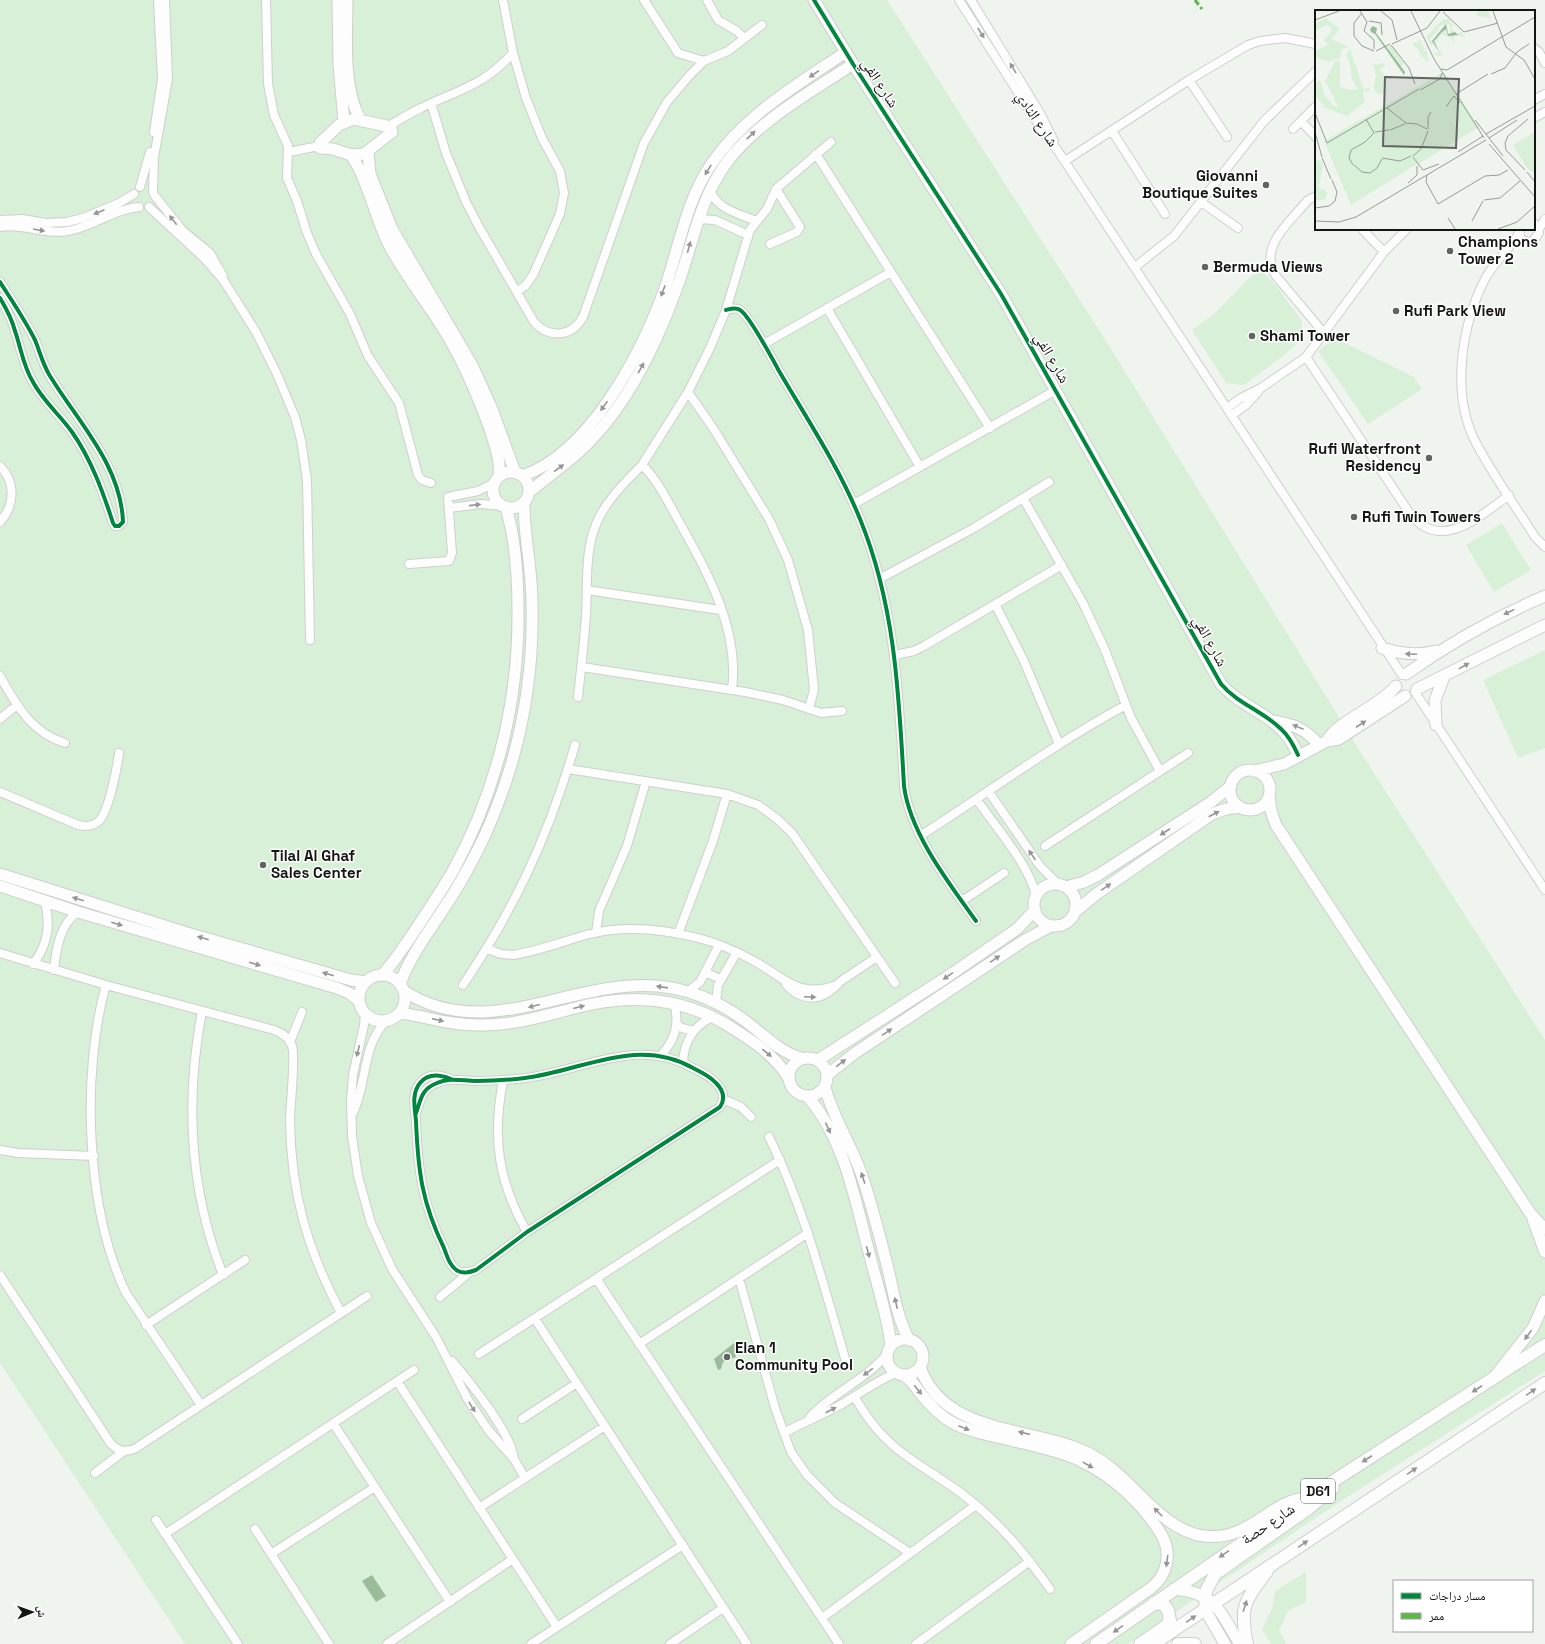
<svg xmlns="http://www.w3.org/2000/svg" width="1545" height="1644" font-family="'Space Grotesk','Noto Naskh Arabic',sans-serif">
	<rect width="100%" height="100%" fill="#eff4ef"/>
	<path fill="#d9f0d8" d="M0 0H887L1108 344 1358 748 1545 1040V1371L1338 1503 1128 1644H185L0 1363Z
		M1259 268 1275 284 1302 321 1301 340 1282 357 1244 385 1226 383 1192 330 1214 314Z
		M1335 338 1414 377 1422 389 1368 424 1318 351Z
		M1502 523 1531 570 1494 592 1466 545Z
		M1545 650V748L1518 758 1483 680Z
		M1306 1572V1602L1288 1611 1279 1631 1287 1644H1271L1262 1629 1272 1609 1275 1591Z"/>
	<path fill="#9abc9a" d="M734 1343 737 1345 735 1351 736 1357 723 1362 721 1369 718 1370 714 1359Z
		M372 1575 386 1596 376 1602 362 1581Z"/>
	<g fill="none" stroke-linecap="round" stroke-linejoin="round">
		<g stroke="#ccd0cc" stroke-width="10">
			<path id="street" d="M266 0 268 84 274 115 288 146 287 178 297 201 307 233 316 254 350 314 368 356 399 403 418 475 422 480 431 483
				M503 0 513 53 526 98 542 138 560 171 564 193 560 214 533 275 526 285 517 292
				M644 0 678 53 704 61
				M707 0 718 20 737 31 744 38
				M959 0 1044 133 1058 151 1402 675
				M971 0 1040 113 1054 141
				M1534 48 1539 52 1545 63
				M1189 80 1227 137
				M1534 100 1545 94
				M431 103 446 153 466 202 478 225 534 322C549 339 572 337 583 317L644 143 667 102 689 76 704 61 728 51 762 25
				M1534 118 1545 112
				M1301 121 1316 137
				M389 126C399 120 410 113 421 108 459 89 482 87 513 53
				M1293 129 1316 106
				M1112 131 1165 214
				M154 132 162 79 158 0
				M289 152 319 146
				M816 154 990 428
				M1065 161 1189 80 1248 45 1260 41 1285 38 1316 44
				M140 187 150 152
				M710 189C715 209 740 214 756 221
				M153 192 154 157 168 79 165 0
				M155 196 183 231 210 253 223 276
				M1316 196 1308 200C1291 221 1257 247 1276 276L1323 332
				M1201 202 1238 228
				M149 207 204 258 224 281 256 332 276 372 295 417 301 440 307 480 310 640
				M697 219 715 220 748 235
				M0 220 22 219 46 223 67 222 83 218 119 203 134 194
				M0 227C23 223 45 235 68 231 93 227 114 209 139 207
				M1362 229 1384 252
				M1519 229 1521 239 1527 242 1533 241 1539 233 1538 227 1534 223
				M1539 229 1545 219
				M1519 233C1509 250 1494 262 1485 279 1462 324 1451 391 1474 439 1491 473 1515 505 1535 537L1545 547
				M770 244 797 232 800 227 776 189
				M1135 267 1174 236 1264 121 1316 71
				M0 282C12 301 25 320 35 340 40 352 43 365 50 376 78 422 121 465 123 522L119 526H115L113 523C103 492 91 459 72 432 60 415 43 401 33 382 23 366 21 348 15 331 12 319 6 308 0 298
				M827 308 920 467
				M726 310C730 309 736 307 740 310 749 315 773 360 779 371 807 419 839 467 860 519 895 604 899 695 904 786 910 833 948 882 976 921
				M764 344 891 272
				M1306 357 1410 514C1441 553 1480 516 1509 495
				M1227 408 1241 398 1261 388 1306 357 1384 252 1407 229
				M1232 415 1246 405 1258 392
				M642 465 688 392
				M0 466C16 482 15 505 0 522
				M1023 498 1083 603 1105 650 1131 718 1160 771
				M854 504 1056 390
				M449 508 481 504 502 506
				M409 564 449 561 452 553 448 497 478 491 494 483
				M881 578 974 528 1049 482
				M587 590 720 610
				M995 604 1023 659 1059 744
				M895 655 914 651 924 646 1062 565
				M582 667 745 692 783 700 821 713 842 711
				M0 676C15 704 32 733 65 743
				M1415 692 1545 890
				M578 697C581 670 584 643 586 615 588 585 584 551 597 522 606 501 625 482 642 465 657 479 667 500 677 518 706 570 740 628 732 690
				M809 708 814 690 808 630 788 560 769 519 713 428 688 392 710 348 726 310 750 230 767 209 776 189 831 142
				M0 719 17 705
				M568 769 727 794 758 805 776 818 792 833 895 983
				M0 792 78 825C86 827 93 826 99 821 109 811 117 768 119 753
				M989 792 1040 866 1058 884
				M977 800C995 826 1030 866 1036 896
				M920 836C989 792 1054 744 1126 705
				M1045 846 1188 753
				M962 901 1004 873
				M596 933 599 911 627 846 646 781
				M678 934 713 841 727 794
				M487 949 501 954 513 955C539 951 564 941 589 934 625 925 663 929 698 938 718 943 736 951 754 961 785 978 798 999 837 985
				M0 953 106 985 274 1030C282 1033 289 1037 292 1046 296 1057 290 1105 290 1121 291 1193 307 1249 341 1313
				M33 964C48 945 51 925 45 902
				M54 970C56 950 60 923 78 912
				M705 972 720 979
				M786 984C796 997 813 1002 827 993 833 990 836 985 841 981 853 973 865 965 877 957
				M106 985C81 1073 86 1210 126 1293L201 1405
				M463 985C516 906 548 837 575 745
				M687 992 700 982 719 945
				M716 1002 718 985 737 952
				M202 1011C185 1101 189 1189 223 1275
				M365 1013 364 1025 353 1075 351 1101 352 1136 358 1176 371 1223 392 1269 436 1337 468 1400 489 1431 514 1459 525 1478
				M677 1024 682 1028 694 1031
				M290 1042 302 1012
				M660 1056C675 1041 680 1023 674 1002
				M683 1062C684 1042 694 1026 712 1017
				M503 1081C492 1137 498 1182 527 1232
				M723 1099 741 1107 751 1117
				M353 1113C367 1084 362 1044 387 1020
				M416 1113C421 1100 421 1089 437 1083 450 1077 463 1081 476 1081 492 1081 508 1080 525 1078 582 1071 637 1036 693 1068 701 1072 710 1076 716 1083 723 1090 726 1098 720 1107L527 1232 476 1270C470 1272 464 1274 458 1271 450 1267 447 1256 444 1248 422 1203 418 1171 416 1121 415 1109 411 1094 420 1083 428 1073 441 1075 451 1079
				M769 1137C805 1210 824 1287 847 1365
				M0 1150 18 1153 94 1156
				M0 1275 111 1444C118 1451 126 1453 136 1448L367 1296
				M739 1278 775 1408 791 1452 807 1475 835 1503 910 1553
				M597 1280 839 1644
				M440 1297 470 1272
				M535 1319 747 1644
				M146 1325 245 1260
				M639 1344 808 1233
				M479 1354 780 1160
				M452 1361C469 1381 512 1434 514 1459
				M397 1381 557 1627
				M857 1401C887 1452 917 1461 961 1493 999 1522 1023 1551 1050 1589
				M810 1417C832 1393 866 1380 887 1354
				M522 1419 577 1383
				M333 1423 450 1602
				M784 1433C803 1422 823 1415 842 1404 861 1393 876 1381 896 1373
				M95 1473 124 1451
				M479 1508 605 1426
				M156 1520 238 1644
				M255 1529 329 1644
				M165 1534 414 1370
				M271 1554 375 1487
				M822 1618 976 1505
				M387 1644 513 1559
				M531 1644 683 1545
				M670 1644 723 1608
				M916 1644 1030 1561"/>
		</g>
		<g stroke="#ccd0cc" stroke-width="13">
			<path id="secondary" d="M338 0 339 65 344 122
				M347 0C347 36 342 86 360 119
				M814 0 853 64 1001 294 1221 684C1238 704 1263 711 1281 729 1289 736 1294 746 1298 755
				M354 119 391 127 392 132 364 154 351 155 333 149 320 148V143L339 125Z
				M368 152 370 174 392 229 472 365 491 407 515 472
				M351 155C368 180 374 213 387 241 402 271 423 297 441 325 461 356 476 391 489 426 494 443 501 459 499 476
				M493 490a18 18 0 1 1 36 0a18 18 0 1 1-36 0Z
				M522 476C590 453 641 354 664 291 679 249 685 204 710 166 743 116 797 85 846 52
				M529 492C547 477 566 464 583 448 627 406 655 347 676 290 693 245 698 202 727 162 758 121 811 92 853 64
				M1382 648C1400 654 1417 656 1436 651
				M1406 674C1451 642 1494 618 1545 596
				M1417 689 1545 625
				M1273 721C1293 724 1306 729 1319 745
				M1436 725 1435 700 1444 677
				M1327 741C1336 722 1380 706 1396 686
				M1230 790a20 20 0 1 1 40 0a20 20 0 1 1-40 0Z
				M1254 771 1284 764 1327 741 1339 739 1405 696
				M1269 796 1271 811 1276 825 1530 1213 1545 1229
				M0 874 187 933 351 980 366 982
				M1034 905a21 21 0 1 1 42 0a21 21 0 1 1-42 0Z
				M0 886 78 912 337 988 349 993 359 1001
				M1066 887 1084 882 1098 875 1211 802 1231 786
				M1076 911 1095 895 1212 814 1226 809 1240 807
				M382 975C396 960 407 942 418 926 430 907 443 889 454 869 497 790 519 700 518 610 518 576 516 540 506 508
				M359 998a23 23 0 1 1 46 0a23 23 0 1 1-46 0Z
				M400 984C410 956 428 933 444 908 460 885 473 860 485 835 518 762 534 682 532 603 532 569 524 537 524 503
				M404 991C486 1044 571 979 657 986 691 989 722 1003 748 1023 765 1036 780 1052 801 1058
				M399 1013C416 1015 431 1019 447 1022 465 1025 484 1026 501 1024 527 1022 550 1014 575 1008 630 993 684 997 732 1028 753 1041 775 1056 788 1077
				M789 1077a19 19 0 1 1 38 0a19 19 0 1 1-38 0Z
				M818 1060 944 979 1017 929 1035 910
				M827 1075 855 1053 1025 940 1051 926
				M825 1087C833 1118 852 1146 862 1176 873 1208 881 1241 889 1273 894 1296 898 1319 909 1340
				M807 1096C846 1140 856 1205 871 1260 878 1288 888 1317 891 1346
				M1533 1219 1545 1252
				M887 1357a18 18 0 1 1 36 0a18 18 0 1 1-36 0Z
				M920 1367C944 1436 1033 1426 1088 1453 1131 1474 1158 1530 1204 1536 1250 1542 1271 1499 1307 1498
				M903 1375C911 1379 915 1386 920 1393 930 1404 939 1416 953 1423 975 1434 1000 1437 1023 1443 1042 1448 1063 1452 1081 1461 1113 1476 1143 1504 1161 1534 1172 1552 1168 1575 1151 1588L1071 1644
				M1496 1375 1533 1328 1545 1301
				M1174 1589C1217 1593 1219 1611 1240 1644
				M1205 1610 1225 1644"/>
		</g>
		<g stroke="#ccd0cc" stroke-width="14">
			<path id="primary" d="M1205 1610 1206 1591 1215 1574 1309 1508 1333 1488
				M1096 1644 1307 1498 1545 1345
				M1140 1644 1166 1626 1170 1621 1168 1610 1163 1604 1154 1603
				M1153 1644 1545 1383
				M1178 1644H1195
				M1247 1644C1239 1606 1245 1601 1267 1571"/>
		</g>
		<use href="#street" stroke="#fdfdfd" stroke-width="8"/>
		<use href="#secondary" stroke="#fdfdfd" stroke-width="11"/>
		<use href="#primary" stroke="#fdfdfd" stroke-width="12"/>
		<path stroke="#58b947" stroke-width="3" stroke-dasharray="6 3" stroke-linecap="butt" d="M1195 0 1202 9"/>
		<g stroke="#fff" stroke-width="6">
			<path id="cycleway" d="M814 0 853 64 1001 294 1221 684C1238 704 1263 711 1281 729 1289 736 1294 746 1298 755
				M0 282C12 301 25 320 35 340 40 352 43 365 50 376 78 422 121 465 123 522L119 526H115L113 523C103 492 91 459 72 432 60 415 43 401 33 382 23 366 21 348 15 331 12 319 6 308 0 298
				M726 310C730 309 736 307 740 310 749 315 773 360 779 371 807 419 839 467 860 519 895 604 899 695 904 786 910 833 948 882 976 921
				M416 1113C421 1100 421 1089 437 1083 450 1077 463 1081 476 1081 492 1081 508 1080 525 1078 582 1071 637 1036 693 1068 701 1072 710 1076 716 1083 723 1090 726 1098 720 1107L527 1232 476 1270C470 1272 464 1274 458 1271 450 1267 447 1256 444 1248 422 1203 418 1171 416 1121 415 1109 411 1094 420 1083 428 1073 441 1075 451 1079"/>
		</g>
		<use href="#cycleway" stroke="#00873e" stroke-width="4"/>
	</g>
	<defs><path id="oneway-solid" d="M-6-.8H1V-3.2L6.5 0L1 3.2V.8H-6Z"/></defs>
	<g fill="#949594">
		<use href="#oneway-solid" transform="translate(981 33) rotate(58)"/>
		<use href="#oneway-solid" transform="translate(1013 68) rotate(-121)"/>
		<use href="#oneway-solid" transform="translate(814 74) rotate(145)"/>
		<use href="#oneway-solid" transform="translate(751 135) rotate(-44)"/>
		<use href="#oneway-solid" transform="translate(708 170) rotate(122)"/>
		<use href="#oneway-solid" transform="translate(99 212) rotate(157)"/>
		<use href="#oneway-solid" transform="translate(173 220) rotate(-128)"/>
		<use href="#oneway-solid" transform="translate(39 230) rotate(10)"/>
		<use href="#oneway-solid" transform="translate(689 247) rotate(-75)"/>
		<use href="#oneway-solid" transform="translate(663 291) rotate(110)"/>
		<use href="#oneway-solid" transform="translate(641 368) rotate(-61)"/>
		<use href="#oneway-solid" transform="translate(604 406) rotate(126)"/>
		<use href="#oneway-solid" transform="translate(559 468) rotate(-36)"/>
		<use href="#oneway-solid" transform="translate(475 505) rotate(-6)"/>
		<use href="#oneway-solid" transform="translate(1509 612) rotate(154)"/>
		<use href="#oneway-solid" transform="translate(1411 654) rotate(-178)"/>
		<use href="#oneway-solid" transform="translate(1464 666) rotate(-29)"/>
		<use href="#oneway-solid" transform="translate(1361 724) rotate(-33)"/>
		<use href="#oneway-solid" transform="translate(1298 727) rotate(-158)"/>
		<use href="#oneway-solid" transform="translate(1214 814) rotate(-28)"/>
		<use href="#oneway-solid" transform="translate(1165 832) rotate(147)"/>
		<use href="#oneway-solid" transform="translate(1032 855) rotate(-124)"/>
		<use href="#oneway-solid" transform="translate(1106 887) rotate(-34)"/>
		<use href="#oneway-solid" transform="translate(78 899) rotate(-163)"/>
		<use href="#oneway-solid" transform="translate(117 924) rotate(16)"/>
		<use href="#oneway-solid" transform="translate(203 938) rotate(-164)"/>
		<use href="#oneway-solid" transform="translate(995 959) rotate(-34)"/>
		<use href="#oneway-solid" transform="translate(255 964) rotate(16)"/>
		<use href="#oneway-solid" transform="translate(328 974) rotate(-164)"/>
		<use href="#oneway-solid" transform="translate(948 976) rotate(146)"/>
		<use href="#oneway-solid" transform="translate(662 987) rotate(-172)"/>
		<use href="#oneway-solid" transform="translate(810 997) rotate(3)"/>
		<use href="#oneway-solid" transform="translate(534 1006) rotate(166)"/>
		<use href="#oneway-solid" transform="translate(579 1007) rotate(-14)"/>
		<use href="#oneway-solid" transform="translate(438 1020) rotate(13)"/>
		<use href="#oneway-solid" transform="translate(887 1032) rotate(-34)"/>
		<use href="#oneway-solid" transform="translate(358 1051) rotate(104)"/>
		<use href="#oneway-solid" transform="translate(767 1053) rotate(39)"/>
		<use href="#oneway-solid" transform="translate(841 1063) rotate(-37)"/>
		<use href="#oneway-solid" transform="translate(828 1128) rotate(65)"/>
		<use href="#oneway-solid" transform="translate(863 1178) rotate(-108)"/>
		<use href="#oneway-solid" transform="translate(868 1252) rotate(75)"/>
		<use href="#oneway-solid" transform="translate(896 1303) rotate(-103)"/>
		<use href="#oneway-solid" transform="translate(1528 1335) rotate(126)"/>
		<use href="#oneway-solid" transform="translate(868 1372) rotate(144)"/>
		<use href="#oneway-solid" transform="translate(1477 1389) rotate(147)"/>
		<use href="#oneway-solid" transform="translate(918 1390) rotate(51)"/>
		<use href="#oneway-solid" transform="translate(1531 1392) rotate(-34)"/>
		<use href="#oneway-solid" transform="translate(472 1407) rotate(58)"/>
		<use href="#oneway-solid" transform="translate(831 1410) rotate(-27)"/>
		<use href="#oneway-solid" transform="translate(964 1428) rotate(22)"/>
		<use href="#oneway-solid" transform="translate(1024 1433) rotate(-167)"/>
		<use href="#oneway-solid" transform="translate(1367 1459) rotate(147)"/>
		<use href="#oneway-solid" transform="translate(1088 1465) rotate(29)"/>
		<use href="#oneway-solid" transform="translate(1412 1471) rotate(-34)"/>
		<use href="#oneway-solid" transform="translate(1158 1512) rotate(-135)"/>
		<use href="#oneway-solid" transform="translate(1303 1544) rotate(-34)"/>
		<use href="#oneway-solid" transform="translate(1224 1554) rotate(146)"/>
		<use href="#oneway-solid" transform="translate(1167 1561) rotate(98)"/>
		<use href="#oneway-solid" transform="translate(1245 1606) rotate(-72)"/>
		<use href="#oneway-solid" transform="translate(1191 1619) rotate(-34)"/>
		<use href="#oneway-solid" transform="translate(1118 1629) rotate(145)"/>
	</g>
	<g fill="#616461" stroke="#fff" stroke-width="1.5">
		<circle cx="1266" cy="185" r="4"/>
		<circle cx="1450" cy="251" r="4"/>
		<circle cx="1205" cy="267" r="4"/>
		<circle cx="1396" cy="311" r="4"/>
		<circle cx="1252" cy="336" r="4"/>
		<circle cx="1429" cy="458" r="4"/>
		<circle cx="1354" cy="517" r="4"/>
		<circle cx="263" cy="865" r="4"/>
		<circle cx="727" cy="1357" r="4"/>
	</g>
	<g text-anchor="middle" stroke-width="3" stroke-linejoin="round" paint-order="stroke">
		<rect fill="#fff" stroke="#5a5c5a" stroke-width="1" x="1301" y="1479" width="34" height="24" rx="3"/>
		<g font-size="14" font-weight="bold" fill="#141614">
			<text x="1318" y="1496">D61</text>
		</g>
		<g font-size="15" fill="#141614" stroke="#fff">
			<text transform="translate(880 83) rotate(57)" y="5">شارع الفي</text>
			<text transform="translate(1037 119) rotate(56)" y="5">شارع النادي</text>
			<text transform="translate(1052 358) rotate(60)" y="5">شارع الفي</text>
			<text transform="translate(1210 641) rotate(61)" y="5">شارع الفي</text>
			<text transform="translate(1268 1524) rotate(-34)" y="5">شارع حصة</text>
		</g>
		<g font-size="15" font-weight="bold" fill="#141614" stroke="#fff" text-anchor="start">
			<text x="1258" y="181" text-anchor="end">Giovanni<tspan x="1258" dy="17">Boutique Suites</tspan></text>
			<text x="1458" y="247">Champions<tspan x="1458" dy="17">Tower 2</tspan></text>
			<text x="1213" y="272">Bermuda Views</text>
			<text x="1404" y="316">Rufi Park View</text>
			<text x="1260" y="341">Shami Tower</text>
			<text x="1421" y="454" text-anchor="end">Rufi Waterfront<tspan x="1421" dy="17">Residency</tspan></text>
			<text x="1362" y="522">Rufi Twin Towers</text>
			<text x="271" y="861">Tilal Al Ghaf<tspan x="271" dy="17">Sales Center</tspan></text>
			<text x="735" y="1353">Elan 1<tspan x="735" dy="17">Community Pool</tspan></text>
		</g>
	</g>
	<g transform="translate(1315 10)">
		<rect width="220" height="220" fill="#eff4ef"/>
		<path d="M163 1H173L176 8 162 6ZM11 8 25 19 16 29 34 37 27 39 25 48 14 52 2 48 0 44V41L13 35 9 30 17 21 16 17 11 15 0 21V14ZM134 9 138 15 137 20 140 21 133 24 136 21 134 14 126 15 121 22 125 24 120 23 115 29 119 33 116 36 111 27 127 10ZM131 19 132 26 147 22 150 29 147 26H139V33L136 28 126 24 121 33 128 45 121 46 118 41 122 44 125 39 120 30ZM105 30 110 39 107 41H112V47L115 49 110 52V48L106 47 105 42 97 34 101 32 103 35 102 32ZM76 35 89 54 85 57 72 37ZM35 39 49 80 55 77 54 82 48 81 50 92 32 106 10 98 0 85V73L5 70 10 86 20 97 23 96 10 71 20 51 25 50V77L36 80 43 79 37 69 35 54 31 45ZM69 53 70 57 64 59 69 64V82L64 85 59 79 61 65 58 55ZM128 62 164 117 103 154 107 159 102 154 36 195 9 131ZM218 123 220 125V164L212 158 198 135ZM4 150 8 154 4 177 7 180 9 178 12 183 10 189 0 191V151Z" fill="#d9f0d8"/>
		<path d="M131 14 133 24 140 22 143 25 133 26 131 19 127 22 119 31 124 42 117 31ZM58 16 62 18 61 23 90 62 89 65 60 24 56 22 55 19Z" fill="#9abc9a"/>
		<path fill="none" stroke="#979b97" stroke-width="1" d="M45 1 52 12M66 1 77 10 82 30M96 1 119 49 169 128M178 1 191 37 209 50 220 69M128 2 149 22 183 13M47 3 39 13V26L47 36 59 41M0 10 24 1M54 11 66 13 67 25M52 12 49 21 59 30V39M77 34 112 18 125 1M76 35 94 58 100 74M61 41 75 34M126 59 132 60 220 7M176 64 190 58 202 42 214 34M105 80 125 69 127 63M141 84 173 64M131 97 139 86 145 93M72 98 91 113M0 103 12 133 104 79M51 109 59 123M160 110 188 146M91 113 102 114 112 119M113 119V107L116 102M75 120 90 114M0 122 7 147M60 122 74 120M171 124 220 96M174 128 202 110M174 134 220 187M143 142 168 126M98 146 106 139 113 121M98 147 108 160 124 154M7 148 16 169M67 148 85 151 96 146M38 155 34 148 36 140 50 132 59 123M39 155 47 162 55 163 62 158 67 149M210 160 191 140 190 133 193 126 213 109M212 162 220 172M112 165 111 172 123 194M93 173 102 165V156M169 190 185 188 205 171M123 194 170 166 184 165 193 160M0 198 14 196 20 191 22 182 17 170M133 208 140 219M0 211 24 212 41 207 171 130M157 211 168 191M183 219 202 212 220 196"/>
		<path fill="#616461" fill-opacity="0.15" stroke="#616461" stroke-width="2" d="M70 67 144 69 141 138 68 136Z"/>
		<rect width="220" height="220" fill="none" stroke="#141614" stroke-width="2"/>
	</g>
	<rect x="1393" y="1580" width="140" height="52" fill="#ffffff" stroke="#a1a2a1"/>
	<rect x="1401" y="1593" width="20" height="6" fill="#00873e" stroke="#a1a2a1"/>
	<text x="1429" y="1600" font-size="12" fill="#141614">مسار دراجات</text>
	<rect x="1401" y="1613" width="20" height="6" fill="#58b947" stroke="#a1a2a1"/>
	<text x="1429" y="1620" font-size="12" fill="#141614">ممر</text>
	<g transform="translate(32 1612) rotate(88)" stroke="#ffffff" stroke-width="3" paint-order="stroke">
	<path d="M0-3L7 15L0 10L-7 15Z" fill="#141614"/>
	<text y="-6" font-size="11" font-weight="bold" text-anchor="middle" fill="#141614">ش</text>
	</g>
</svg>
